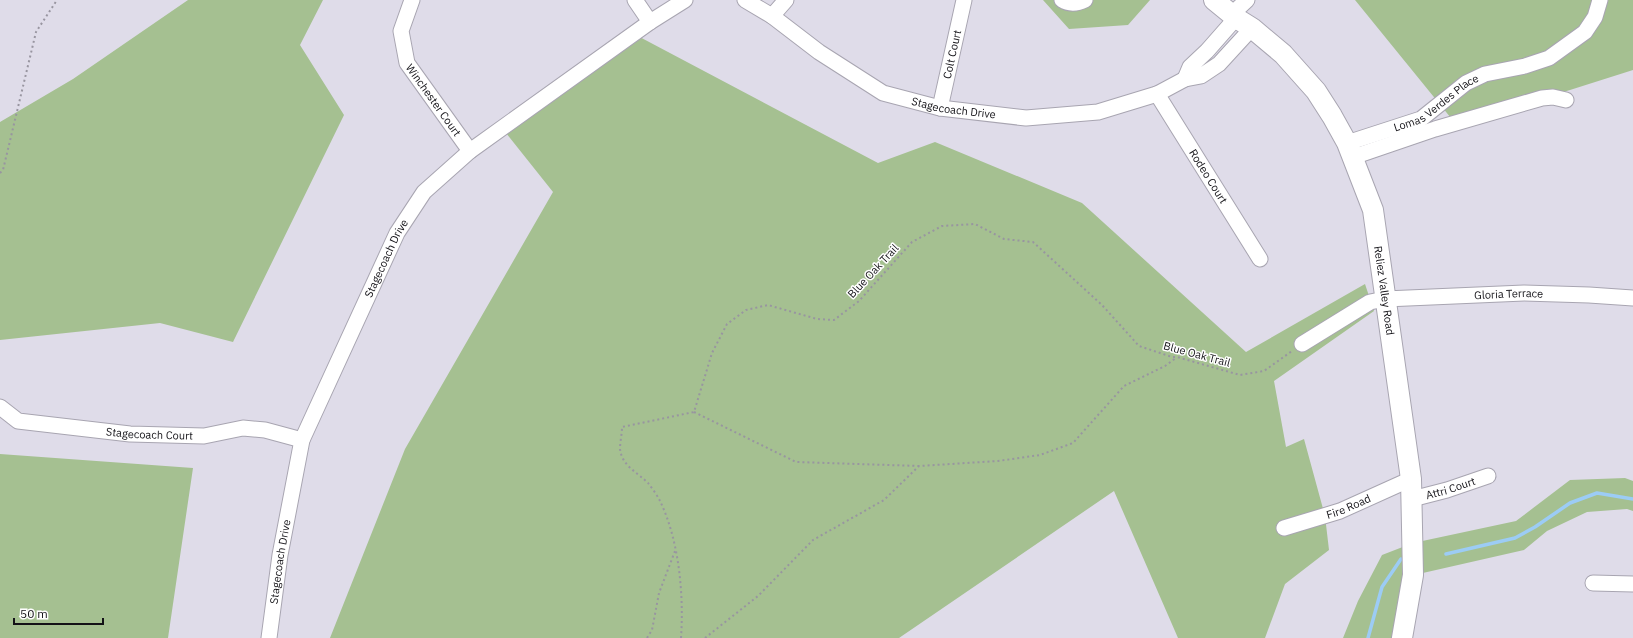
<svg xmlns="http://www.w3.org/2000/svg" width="1633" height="638" font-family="'IBM Plex Sans',sans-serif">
	<rect width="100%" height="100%" fill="#dfdce9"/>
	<path fill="#a5c091" d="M188 0H323L300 45 344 115 233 342 160 323 0 340V122L73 79Z
		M1043 0H1150L1128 25 1069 29Z
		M1355 0H1633V70L1570 90 1455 123Z
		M634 34 878 163 935 142 1082 203 1246 352 1365 284 1374 311 1274 381 1286 447 1304 439 1325 516 1329 550 1285 584 1265 638H1178L1114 491 899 638H330L405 449 553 192 502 128Z
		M0 454 193 468 168 638H0Z
		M1625 478 1633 481V511L1627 509 1587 512 1547 531 1524 550 1414 575 1402 638H1343L1358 601 1382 555 1413 543 1516 521 1570 480Z"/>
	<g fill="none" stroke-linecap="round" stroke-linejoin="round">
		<path stroke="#9cccf5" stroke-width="3.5" d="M1446 554 1515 538 1535 527 1570 503 1597 493 1633 499
			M1368 638 1382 587 1401 559"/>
		<g stroke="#a8a5b1" stroke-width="17">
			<g id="minor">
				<path id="s1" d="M412 0 401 31 407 63 470 151"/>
				<path d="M635 0 650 22"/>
				<path id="s2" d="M745 0 772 16 819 52 883 93 940 108 1026 118 1098 112 1157 94 1185 79"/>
				<path d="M1062 0C1070 5 1077 4 1085 0"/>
				<path d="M1232 14 1247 0"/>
				<path d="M772 16 786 0"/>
				<path d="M1236 18 1207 51 1190 67 1185 79 1201 76 1219 64 1252 28"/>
				<path id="s3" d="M1157 94 1260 259"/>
				<path id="s4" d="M940 108 964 0"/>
				<path id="s5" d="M1347 143 1421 119 1466 83 1485 74 1525 66 1549 58 1585 32 1595 17 1600 0"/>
				<path d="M1353 157 1435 129 1542 98 1553 97 1566 100"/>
				<path id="s6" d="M1302 344 1370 302 1385 299 1524 293 1589 295 1633 298"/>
				<path id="s7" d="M0 407 18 421 130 434 204 436 243 428 265 430 302 440"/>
				<path id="s8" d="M1412 499 1447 490 1488 476"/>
				<path id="s9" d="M1284 528 1340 511 1411 479"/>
				<path d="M1593 583 1633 584"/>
				<path id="s10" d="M269 638 280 555 302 440 397 233 424 192 470 151 650 22 685 0"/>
			</g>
		</g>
		<g stroke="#a8a5b1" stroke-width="22">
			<g id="major">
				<path id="s11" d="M1214 0 1236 18 1252 28 1283 54 1316 91 1332 116 1347 143 1373 210 1411 479 1413 575 1402 638"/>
			</g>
		</g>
		<path stroke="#9895a0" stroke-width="2" stroke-dasharray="2 3" stroke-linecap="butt" d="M0 173 3 170 36 32 57 0
			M694 412 796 462 919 466
			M647 638 652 630 659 593 675 551
			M681 638C684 595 679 540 660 501 657 495 652 488 648 483 637 472 622 466 620 449 620 442 622 434 622 427L694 412 712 353 727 324 746 310 768 305 817 319 834 320 859 301 912 242 942 226 975 224 1004 239 1033 242 1102 305 1139 346 1172 357H1177L1240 375 1264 371 1292 351
			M705 638 758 596 813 540 884 500 919 466 998 461 1040 455 1073 443 1124 386 1165 366 1176 358"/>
		<use href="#minor" stroke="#fff" stroke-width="15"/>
		<use href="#major" stroke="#fff" stroke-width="20"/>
	</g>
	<g text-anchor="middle" stroke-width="3" stroke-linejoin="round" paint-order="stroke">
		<g font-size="11" fill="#131217" stroke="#fff">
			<text dy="4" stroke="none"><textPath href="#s4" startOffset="55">Colt Court</textPath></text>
			<text dy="4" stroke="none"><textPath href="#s1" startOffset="111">Winchester Court</textPath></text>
			<text dy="4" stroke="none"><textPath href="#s5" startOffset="99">Lomas Verdes Place</textPath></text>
			<text dy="4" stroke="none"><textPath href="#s2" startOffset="239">Stagecoach Drive</textPath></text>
			<text dy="4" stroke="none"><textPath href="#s3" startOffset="97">Rodeo Court</textPath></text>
			<text dy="4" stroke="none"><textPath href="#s10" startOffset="401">Stagecoach Drive</textPath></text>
			<text transform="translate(873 271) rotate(-47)" y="4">Blue Oak Trail</text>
			<text dy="4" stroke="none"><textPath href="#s11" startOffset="351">Reliez Valley Road</textPath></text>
			<text dy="4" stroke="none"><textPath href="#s6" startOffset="219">Gloria Terrace</textPath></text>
			<text transform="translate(1197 354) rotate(15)" y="4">Blue Oak Trail</text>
			<text dy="4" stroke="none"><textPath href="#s7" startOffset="155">Stagecoach Court</textPath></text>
			<text dy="4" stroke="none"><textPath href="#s8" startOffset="40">Attri Court</textPath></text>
			<text dy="4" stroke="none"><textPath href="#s9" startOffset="68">Fire Road</textPath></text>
			<text dy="4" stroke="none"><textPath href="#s10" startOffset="77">Stagecoach Drive</textPath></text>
		</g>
	</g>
	<path d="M14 618v6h89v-6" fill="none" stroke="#131217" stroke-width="2"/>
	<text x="20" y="618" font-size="12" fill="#131217" stroke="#ffffff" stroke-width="3" paint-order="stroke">50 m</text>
</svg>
